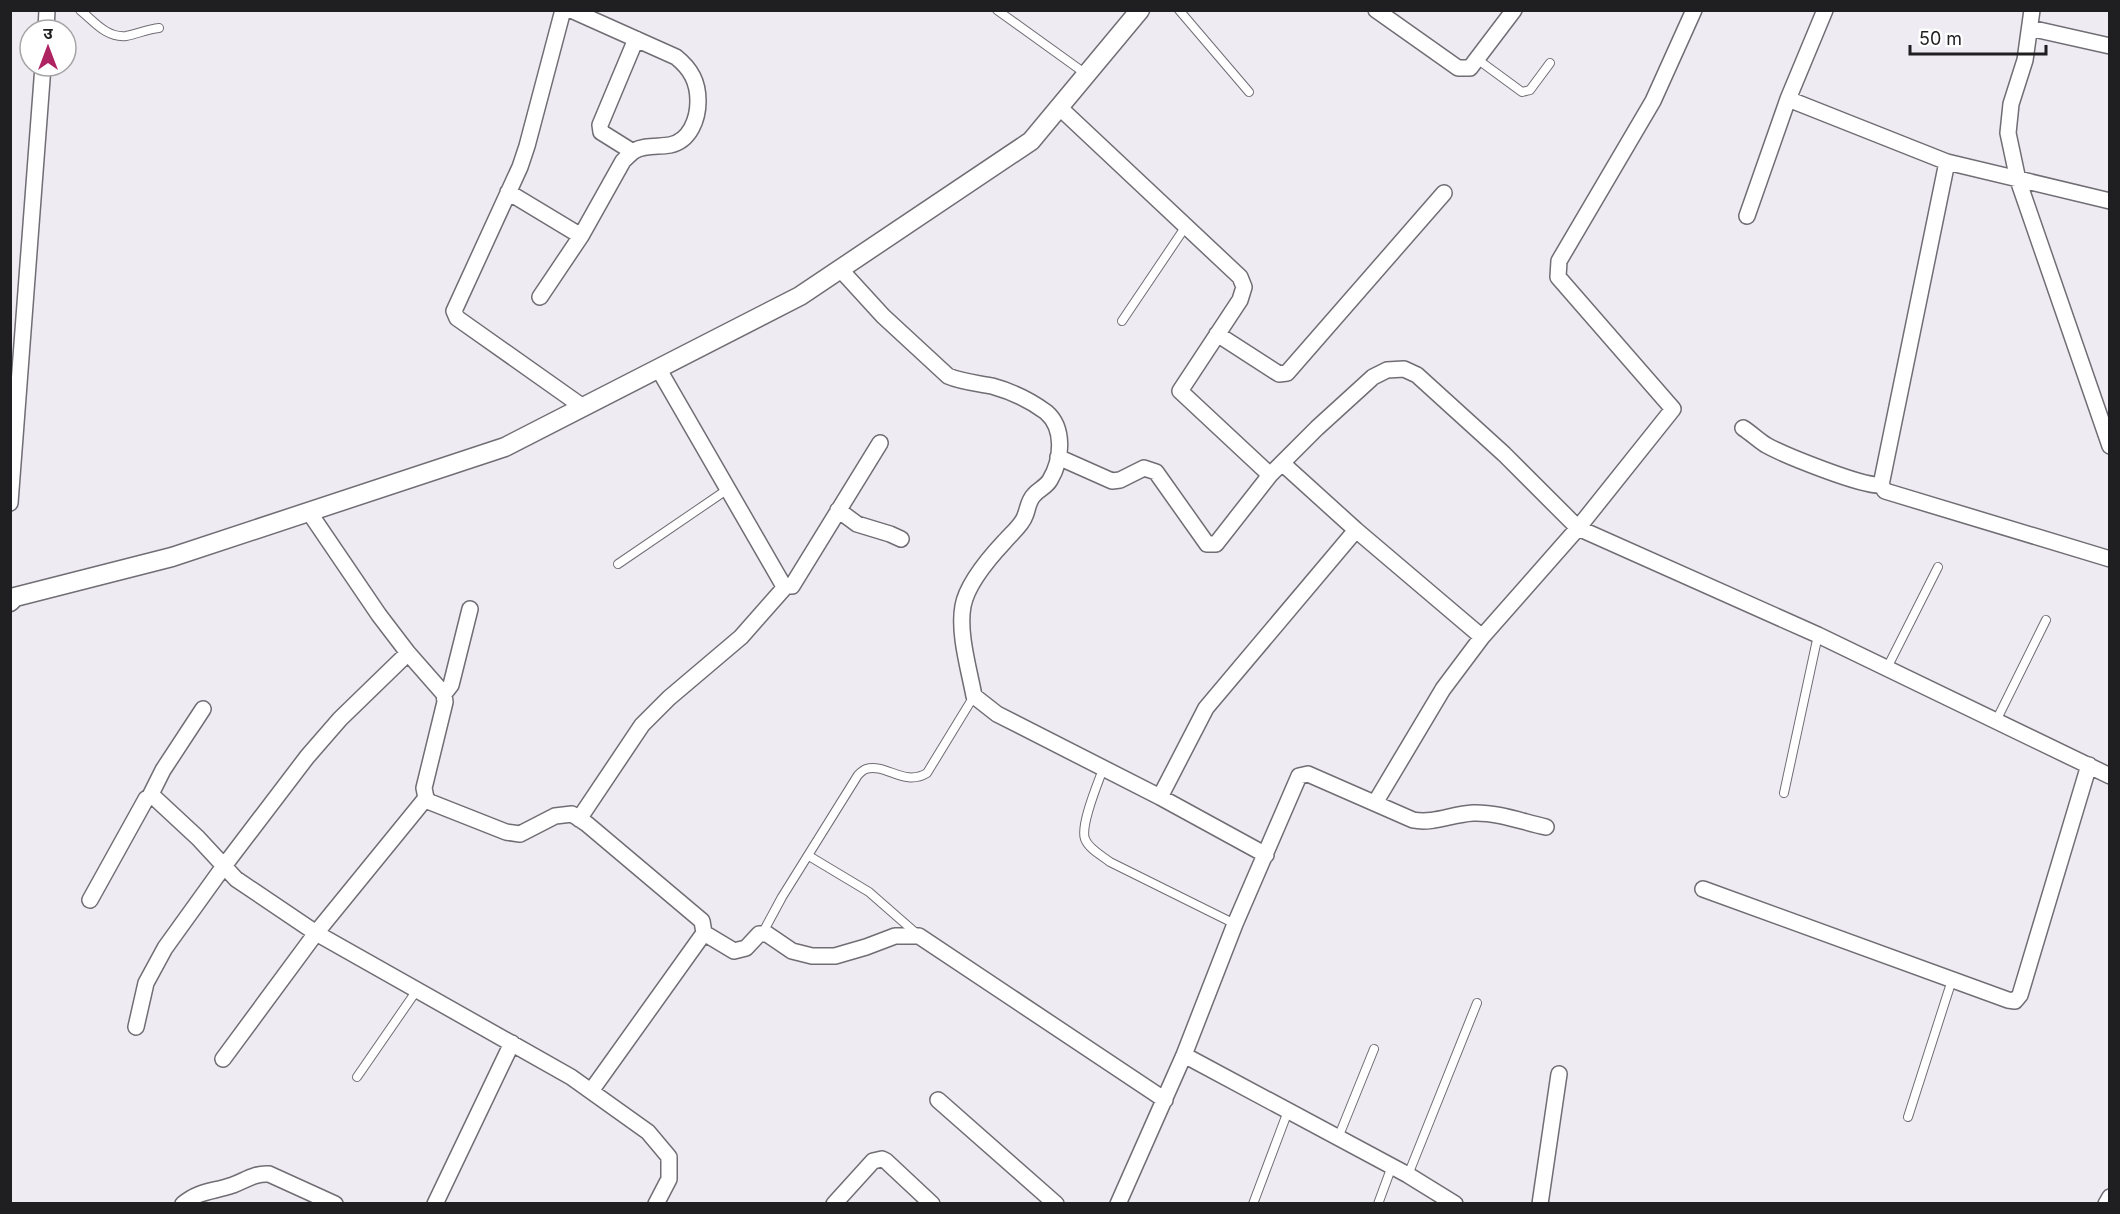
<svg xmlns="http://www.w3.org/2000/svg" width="2120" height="1214" font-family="Inter,'Noto Sans Devanagari',sans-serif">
	<rect width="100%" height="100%" fill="#efebf2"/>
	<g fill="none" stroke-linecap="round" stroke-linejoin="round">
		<g stroke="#706d74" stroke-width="10">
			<path id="service" d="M80 10C94 21 106 38 126 36 137 34 148 29 159 28
				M997 10 1086 74
				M1179 10 1249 92
				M1477 59 1522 92 1530 90 1550 63
				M1122 321 1186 226
				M618 564 728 489
				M1887 668 1938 567
				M1996 721 2046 620
				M1103 769C1098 783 1080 825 1085 839 1089 849 1101 855 1110 862L1235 924
				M1784 793 1818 635
				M809 856 869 892 917 934
				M762 934 782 897 858 775C860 773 863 770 866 769 886 763 904 787 927 773L974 696
				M357 1077 417 990
				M1908 1117 1952 980
				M1338 1138 1374 1049
				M1408 1175 1477 1003
				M1253 1204 1288 1111
				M1378 1204 1392 1166"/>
		</g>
		<g stroke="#706d74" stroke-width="18">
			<path id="minor" d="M563 10 527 146 520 167 454 311 457 318 583 407
				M1376 10 1458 68H1470L1514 10
				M2032 10 2025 60 2011 104 2008 133 2018 180 2110 446
				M2030 28 2110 46
				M46 30 47 10
				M1788 99 1947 162 2110 201
				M1059 107 1240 277 1244 287 1240 300 1180 391 1270 475
				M633 152 601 132 600 125 636 39
				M1947 162 1881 485 1885 491 2110 559
				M508 192 581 236
				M1747 216 1788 99 1825 10
				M840 269 883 316 948 376C962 382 977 383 992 386 1010 391 1031 401 1046 412 1065 428 1062 460 1050 480 1046 487 1039 489 1034 495 1028 501 1028 509 1025 516 1022 525 1011 534 1005 541 990 557 967 584 963 606 958 633 969 669 974 696L997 714 1160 797 1266 855
				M540 297 581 236 623 161C626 158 630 154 634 151 644 145 659 147 670 145 690 141 698 119 698 101 698 82 691 69 676 57L571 10
				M1217 334 1279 374 1287 373 1444 193
				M658 368 782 583 786 586H792L880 443
				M1743 428C1751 433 1758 440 1766 445 1784 455 1863 487 1881 485
				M1058 457 1112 481 1120 480 1144 468 1156 472 1207 544H1216L1270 475 1317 428 1373 377 1387 370 1404 369 1417 375 1504 454 1578 528 1818 635 2110 776
				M1282 463 1356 530 1482 637
				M10 503 43 66
				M838 510 857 524 890 534 901 539
				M309 512 379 615 408 653 444 694 445 702 424 788 426 798 430 802 506 832 520 834 555 816 572 814 587 824 702 921 704 933 591 1091
				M444 694 451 685 470 609
				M150 796 163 770 203 709
				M1160 797 1206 708 1356 530
				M1375 803 1443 689 1482 637 1578 528 1673 409 1558 277 1559 261 1653 101 1694 10
				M579 819 642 725 669 698 741 637 786 586
				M1703 889 2008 1000 2015 1001 2020 995 2089 765
				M90 900 146 799 150 796 156 799 198 838 236 879 316 933 571 1077 648 1132 669 1157V1179L656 1204
				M704 933 734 951 746 948 759 934H767L792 951 812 956H835L866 947 895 936H919L1165 1100
				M136 1027 146 983 165 948 224 866 307 757 340 719 408 653
				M1184 1055 1408 1175 1455 1204
				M223 1059 316 933 426 798
				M938 1100 1056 1204
				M183 1204C200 1190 213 1192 233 1185 246 1180 255 1173 269 1174L335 1204
				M435 1204 512 1043
				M834 1204 873 1161 882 1159 886 1161 932 1204
				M1118 1204 1184 1055 1235 924 1299 776 1308 774 1413 820C1434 824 1452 814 1473 813 1497 812 1523 822 1546 827
				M1540 1204 1559 1074
				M2106 1204 2110 1197"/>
		</g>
		<g stroke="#706d74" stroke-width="21">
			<path id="tertiary" d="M10 602 15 597 172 557 505 447 800 296 1031 141 1140 10"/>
		</g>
		<use href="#service" stroke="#fff" stroke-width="8"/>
		<use href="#minor" stroke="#fff" stroke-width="15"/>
		<use href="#tertiary" stroke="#fff" stroke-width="18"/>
	</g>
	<rect width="2120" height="1214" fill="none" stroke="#1f1e20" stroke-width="24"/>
	<g transform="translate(48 48)"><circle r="28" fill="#ffffff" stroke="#a5a5a6" stroke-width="1.5"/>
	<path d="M0-4.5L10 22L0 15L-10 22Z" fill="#ae2362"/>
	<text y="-9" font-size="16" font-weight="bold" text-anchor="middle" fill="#1f1e20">उ</text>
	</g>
	<path d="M1910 45v9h136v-9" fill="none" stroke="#1f1e20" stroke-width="3"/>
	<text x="1919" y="45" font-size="18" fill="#1f1e20" stroke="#ffffff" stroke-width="4.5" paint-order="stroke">50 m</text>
</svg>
